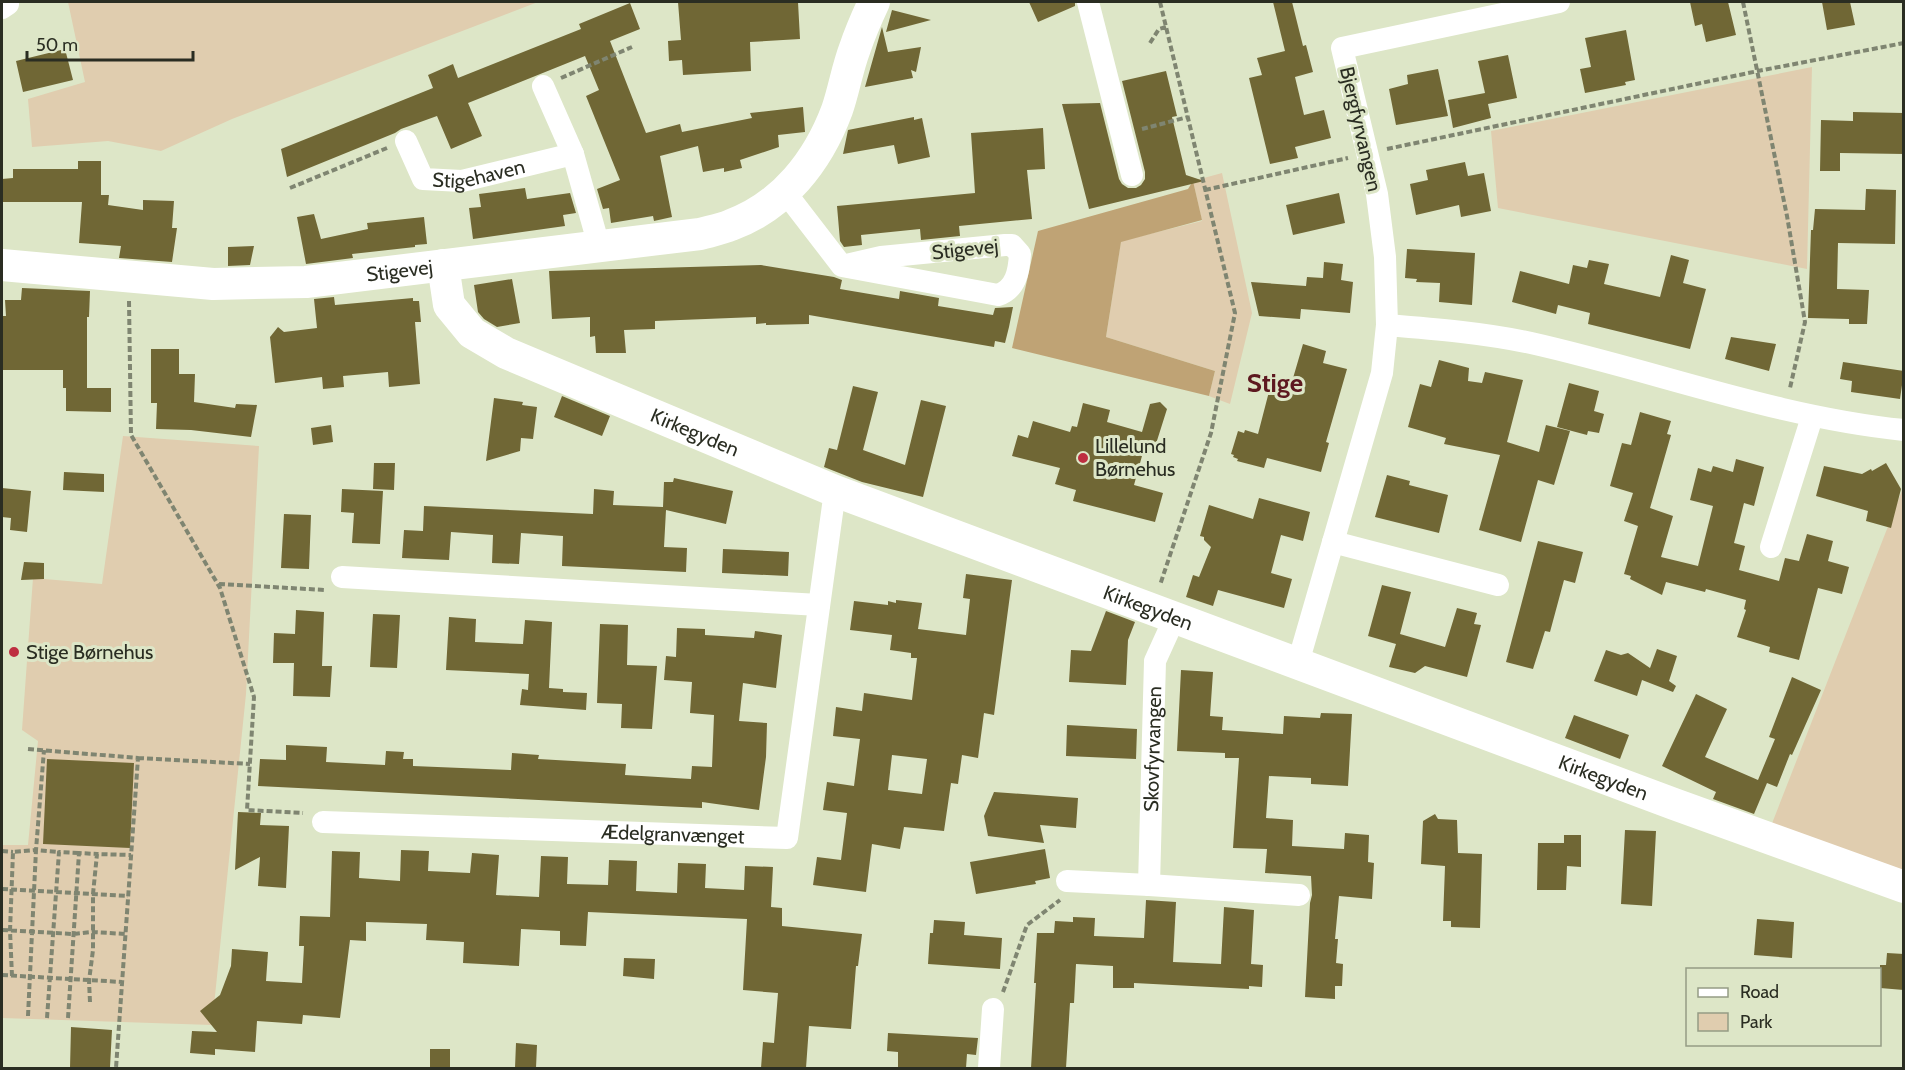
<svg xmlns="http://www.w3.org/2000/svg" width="1905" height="1070" font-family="Cabin,sans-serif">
	<rect width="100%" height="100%" fill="#dde6c7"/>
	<path fill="#e0cdaf" d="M68 2H538L232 119 161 151 108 141 32 147 28 99 85 82Z
		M1812 67 1807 269 1498 208 1491 131Z
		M1222 173 1252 313 1230 404 1209 396 1215 371 1106 337 1121 241 1202 221 1193 181Z
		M123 436 259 446 246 694 212 1025 2 1018V845H28L38 741 22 730 33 578 102 584Z
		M1903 488V870L1771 826Z"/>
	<path fill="#bfa375" d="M1193 181 1202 220 1121 242 1106 337 1215 371 1209 396 1012 348 1038 231 1188 189Z"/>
	<path fill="#706735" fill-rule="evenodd" d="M678 2H798L800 39 750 42 751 71 683 75 682 60 669 61 668 41 681 40Z
		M1029 2H1075V6L1038 22Z
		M1273 2H1292L1303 46 1306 45 1313 72 1295 77 1304 115 1324 110 1331 138 1295 147 1298 158 1270 164 1249 78 1262 75 1257 58 1285 51Z
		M1690 2H1728L1736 35 1706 42 1702 24 1695 26Z
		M1822 2H1850L1855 25 1827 30Z
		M630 3 640 29 610 41 646 133 680 124 682 132 752 118 750 113 803 107 805 132 778 135 779 147 740 160 742 168 724 172V168L703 172 698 146 660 156 672 217 654 221 653 216 611 223 609 208 603 209 597 189 620 180 586 96 599 90 585 56 468 103 482 136 451 149 437 116 401 129 395 133 287 177 281 149 433 88 428 75 453 64 458 78 581 29 579 24Z
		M892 10 931 20 886 32Z
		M882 27 888 52 921 47 916 72 911 70 913 78 865 87Z
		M1626 30 1635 80 1625 82 1626 85 1585 93 1580 69 1591 67 1585 38Z
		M65 49 73 80 23 92 16 61Z
		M1508 55 1517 98 1488 104 1491 118 1453 128 1448 100 1485 93 1478 61Z
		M1438 69 1448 116 1396 125 1389 89 1408 84 1407 75Z
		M1166 71 1177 116 1172 117 1186 175 1204 181 1089 209 1062 104 1100 103 1119 179 1122 184 1128 188H1136L1141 185 1145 179V172L1122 81Z
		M1853 112 1904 113V154L1840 153V171H1820L1821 120 1853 121Z
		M914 117V120L922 118 930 157 898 164 894 145 843 154 848 130Z
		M1043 128 1045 169 1027 170 1032 219 959 226 960 236 921 240 920 229 861 235 862 245 844 247 840 241 837 206 975 193 971 133Z
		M78 161H101V195H109L108 205 143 210V200L174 201 172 228H177L172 262 119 258 121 246 79 243 82 202H2V179L13 178V169H78Z
		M1465 162 1468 176 1484 173 1491 211 1461 217 1459 205 1416 215 1410 184 1428 180 1426 170Z
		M525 188 527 199 570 193 576 213 563 215 565 226 473 239 469 208 481 207 479 194Z
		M1866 189 1896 190 1895 244 1838 243 1837 289 1869 290 1867 324H1849V319L1808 318 1811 230H1813L1815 209 1865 210Z
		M1339 193 1345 223 1293 235 1286 205Z
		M314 214 321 239 368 229 367 223 424 217 427 244 415 245V247L352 254 353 258 306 264 297 217Z
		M254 246 250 265 228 266V247Z
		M1407 249 1475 253 1472 305 1439 302 1440 283 1416 282 1417 279 1405 278Z
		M1671 255 1689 260 1683 283 1706 289 1690 349 1588 324 1590 313 1558 305 1556 314 1512 302 1520 271 1569 284 1573 265 1587 268 1589 260 1609 264 1604 284 1660 297Z
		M1324 262 1343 264 1341 280 1353 282 1350 313 1301 309 1300 319 1259 316 1251 282 1306 286 1307 277 1323 278Z
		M761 265 834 277 842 280 840 289 899 299 900 291 939 298 938 306 993 315 995 308 1013 307 1009 327 1005 343 995 341 994 347 809 315V324L766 325V323L756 324V317L655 321V329L624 330 626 353H596L595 336 590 337V317L552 319 549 271Z
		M512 279 520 323 497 327 484 319 478 312 474 285Z
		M22 288 90 291 89 317H87V388H111V412L66 411V388H63V370H2V316H6L5 300H21Z
		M334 297 335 305 413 298V301H419L421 322H415L420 384 389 387 388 372 343 376 344 387 323 389 322 377 275 383 270 337 278 327 284 332 317 328 314 299Z
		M1731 337 1776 344 1769 371 1725 359Z
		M1303 344 1326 351 1323 363 1347 369 1326 442 1329 443 1321 472 1267 458 1264 468 1237 461 1238 459 1233 457 1234 455 1231 454 1238 431 1244 433 1245 430 1258 434 1272 380 1291 385Z
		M151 349H179V374H195L194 402 235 408 236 404 257 405 251 437 191 430 156 429 157 403H151Z
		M1439 360 1469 368 1468 381 1482 383 1485 372 1523 380 1507 442 1539 452 1546 425 1570 431 1554 485 1538 480 1521 542 1479 530 1500 455 1444 444 1446 438 1408 427 1420 384 1431 387Z
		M1843 362 1904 371 1900 399 1851 392 1852 381 1840 379Z
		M1569 383 1599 391 1594 411 1604 414 1599 433 1588 431 1587 435 1557 427Z
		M853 386 878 392 863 450 905 465 921 400 946 406 923 497 862 482 824 467 829 448 837 450Z
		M562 396 610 416 602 436 554 417Z
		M494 398 523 402 522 405 537 407 533 439 521 438 520 451 486 461Z
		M1160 402 1167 409 1155 447 1145 445 1134 485 1163 493 1155 522 1073 501 1076 490 1055 484 1060 468 1012 456 1018 435 1028 438 1033 421 1070 432 1072 426 1077 427 1083 403 1110 410 1107 422 1142 432 1150 404Z
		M1640 412 1671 421 1667 434 1671 435 1650 508 1673 516 1661 557 1698 566 1713 506 1690 500 1698 468 1711 472 1713 466 1733 472 1736 459 1764 467 1754 506 1744 503 1734 543 1745 546 1739 570 1779 581 1785 558 1799 561 1807 534 1833 541 1828 561 1849 567 1842 594 1818 588 1799 660 1769 652 1770 647 1737 637 1746 610 1744 609 1746 600 1706 589 1705 592 1666 582 1662 595 1630 579 1631 576 1624 574 1638 526 1624 521 1633 493 1610 486 1622 443 1631 445Z
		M331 425 333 442 313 445 311 428Z
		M374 463H395L394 490 373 489Z
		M1886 463 1901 489 1891 528 1866 521 1868 511 1816 496 1824 466 1862 474 1871 469 1872 471Z
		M64 472 104 474V492L63 490Z
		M1387 475 1410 481 1409 485 1448 495 1439 533 1375 517Z
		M674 478 733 491 726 524 666 510 664 547 687 548 686 572 562 566 563 536 521 533 519 564 492 563 493 535 451 532 449 560 402 558 404 530 423 531 424 506 593 514 594 489 614 491 613 505 663 507 664 482H673Z
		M2 488 31 491 27 532 10 530 11 518 2 517Z
		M342 489 383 491 380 544 352 543 354 513 341 512Z
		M1259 498 1310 512 1303 541 1281 535 1271 573 1292 579 1284 608 1218 590 1213 606 1186 597 1193 575 1199 577 1211 547 1204 540V537L1200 536 1209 505 1253 519Z
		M284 514 311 515 309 569 281 568Z
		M1538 541 1583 552 1575 583 1564 580 1550 632 1545 631 1533 669 1506 662Z
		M723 549 789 552 788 576 722 573Z
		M24 562 44 563V579L21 580Z
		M966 574 1012 580 994 715 984 713 978 758 962 755 958 784 951 783 944 831 904 827 900 849 872 844 866 892 813 885 817 857 841 860 847 813 823 810 827 782 854 786 860 739 833 736 836 707 862 711 864 693 912 700 917 658H911V653L890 650 892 635 850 630 854 601 888 605V601L896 603V600L922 603 918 629 966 635 970 599 963 598ZM892 755 927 759 922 794 888 790Z
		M1382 585 1411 592 1400 634 1445 647 1457 608 1477 613 1474 624 1481 625 1467 677 1425 666 1415 673 1389 667 1396 644 1368 636Z
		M296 610 324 612 322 666H332L330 697 293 696 294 663H273L274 633 295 634Z
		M1106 611 1135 622 1128 640 1126 685 1069 682 1071 650 1091 651Z
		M373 614 400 615 397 668 370 667Z
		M449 617 476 619 475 642 523 644 525 620 552 622 549 688 563 689V692L587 693 586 710 520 705 522 689 528 690 529 674 446 670Z
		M600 624 628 625 627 665 657 666 652 729 621 728 622 704 597 703Z
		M677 628 705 629V635L754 638 755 631 782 635 776 688 743 683 739 721 767 723 766 757 759 810 702 802V808L258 786 260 759 286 760V745L327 747 326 762 385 765 386 751 404 752 403 759H413V766L511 770 512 753 539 755 538 759 626 764 625 775 691 779 692 766 712 767 714 715 690 713 692 682 664 680 666 656 676 657Z
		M1657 649 1677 656 1669 681 1676 686 1673 692 1642 680 1637 696 1594 681 1606 650 1621 655 1628 653 1650 668Z
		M1181 670 1213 672 1210 716 1223 717 1222 730 1283 734 1284 716 1320 718 1321 713 1352 714 1348 786 1311 784V778L1269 776 1266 818 1293 820 1292 846 1344 849 1345 833 1369 835 1368 862 1374 863 1372 899 1339 896 1335 939H1338L1336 963 1343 964 1342 986H1335V999L1305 997 1310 903 1312 895 1311 876 1265 873 1267 849 1233 848 1239 758H1225V753L1177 751Z
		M1792 677 1821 690 1792 755 1790 754 1777 787 1767 783 1754 814 1713 799 1716 792 1662 766 1696 694 1727 709 1705 757 1758 780 1775 739 1769 737Z
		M1574 715 1629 735 1620 759 1565 738Z
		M1067 725 1137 729 1136 759 1066 756Z
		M47 759 134 763 130 848 43 844Z
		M994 792 1078 798 1076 828 1040 825 1044 843 988 836 984 816Z
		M238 812 261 813 260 825 289 826 286 888 258 886 260 857 235 870Z
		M1435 814 1438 819 1457 820 1458 853 1482 854 1480 928 1451 927V921H1443L1445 866 1421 864 1423 821Z
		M1625 830 1656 831 1652 906 1621 904Z
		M1564 835H1581V867L1567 866 1566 890H1537L1538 843H1564Z
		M1045 849 1050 878 1035 881 1036 884 976 894 970 862Z
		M401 850 429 851 428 871 470 873 472 853 499 855 496 895 539 897 541 856 568 857 567 884 608 885 609 860 637 861 636 891 677 893 678 863 706 864 705 888 744 890 745 866 773 867 771 907 782 908V926L862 934 858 966H856L851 1029 809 1026 806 1068H761L763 1042 774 1043 778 993 743 990 747 919 588 912 586 946 560 945V931L521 929 519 966 463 963 464 942 426 940 427 924 366 922V941L350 940 340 1018 303 1015 302 1024 257 1021 255 1052 215 1049V1055L190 1053 192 1031 217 1032 200 1011 220 995 231 966 232 949 268 952 266 981 302 983 304 946H299L300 916 330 917 332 851 360 852 359 878 400 881Z
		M1146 900 1176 902 1173 962 1221 964 1224 907 1254 910 1251 964 1263 965 1262 987 1249 986V989L1134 983V988H1113V966L1076 964 1074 1003H1070L1066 1068H1031L1036 983H1034L1037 933H1054L1055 921 1073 922V917L1095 918 1094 936 1144 938Z
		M1757 919 1794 922 1792 958 1754 955Z
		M934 920 965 922 964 935 1002 938 1000 969 928 964 930 933H933Z
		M1887 953 1904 954V990L1880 988V965H1886Z
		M624 958 655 959 654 979 623 976Z
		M71 1027 112 1030 110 1067 70 1068Z
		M888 1033 978 1038 976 1055 967 1054 966 1068H898V1052L887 1051Z
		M516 1043 537 1045 536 1068H515Z
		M430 1049H450V1068H430Z"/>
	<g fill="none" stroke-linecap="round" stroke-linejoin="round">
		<path stroke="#7f8571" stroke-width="4" stroke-dasharray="6 3" stroke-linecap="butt" d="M1160 2 1235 313 1211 433 1160 585
			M1743 2 1787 216 1805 322 1790 388
			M1150 43 1159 29 1166 27
			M561 78 632 47
			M1142 129 1188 117
			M1387 149 1758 71 1904 43
			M290 188 387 148
			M1205 190 1348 158
			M129 301 131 435 220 588 254 697 247 810 303 813
			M219 584 325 590
			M28 749 138 758 116 1068
			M138 758 250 764
			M2 851 13 852
			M2 889 128 896
			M2 930 73 934 92 932 126 934
			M2 975 122 982
			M12 976 10 931 13 852 36 850 44 750
			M1003 992 1027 925 1060 900
			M90 1002 89 981 93 950V894L97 854 131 855
			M28 1016 36 850 59 852
			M47 1018 59 852 79 853
			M68 1018 79 853 97 854"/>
		<g stroke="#fff" stroke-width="22">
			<path d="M1088 2 1132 175"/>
			<path d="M2 8 8 4"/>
			<path id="s1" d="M406 141 423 179 462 181 573 154 543 86"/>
			<path d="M573 154 599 246"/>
			<path d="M785 192 842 266 998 295C1016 289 1019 271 1020 254L1012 245H1005L881 257 842 266"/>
			<path d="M1387 325C1436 329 1484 333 1531 343 1656 371 1776 417 1904 430"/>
			<path d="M1333 542 1498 585"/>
			<path d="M1771 547 1812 417"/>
			<path d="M342 577 819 605"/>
			<path d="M1298 663 1382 373 1387 325 1385 257 1377 194 1342 48 1559 2"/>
			<path id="s2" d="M323 822 787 838 835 491"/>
			<path d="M1067 881 1149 885 1299 895"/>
			<path id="s3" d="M1149 885 1155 661 1175 617"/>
			<path d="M989 1068 993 1009"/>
		</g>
		<g stroke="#fff" stroke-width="32">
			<path id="s4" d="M2 265 213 284 306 282 700 234C711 231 722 229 731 225 783 206 818 161 837 110 844 90 847 69 855 48 860 33 867 17 874 2"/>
			<path id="s5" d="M443 265 449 305 472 333 506 353 835 491 1674 804 1904 887"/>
		</g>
	</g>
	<g fill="#be2e40" stroke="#dde6c7" stroke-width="2">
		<circle cx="1083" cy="458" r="6"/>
		<circle cx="14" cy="652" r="6"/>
	</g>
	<g text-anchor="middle" stroke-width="6" stroke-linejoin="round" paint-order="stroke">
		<g font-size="20" fill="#2a2d22" stroke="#dde6c7">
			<text transform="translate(1361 129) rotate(77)" y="7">Bjergfyrvangen</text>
			<text dy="7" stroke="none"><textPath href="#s1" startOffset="98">Stigehaven</textPath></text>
			<text transform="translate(965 249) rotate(-6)" y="7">Stigevej</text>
			<text dy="7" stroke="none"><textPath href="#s4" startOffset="399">Stigevej</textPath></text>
			<text dy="7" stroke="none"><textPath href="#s5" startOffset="321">Kirkegyden</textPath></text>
			<text dy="7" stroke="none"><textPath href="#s5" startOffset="807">Kirkegyden</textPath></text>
			<text dy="7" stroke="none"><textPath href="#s3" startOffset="136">Skovfyrvangen</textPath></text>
			<text dy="7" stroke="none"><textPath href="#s5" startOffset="1293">Kirkegyden</textPath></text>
			<text dy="7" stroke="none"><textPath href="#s2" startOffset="350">Ædelgranvænget</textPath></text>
		</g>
		<g font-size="20" fill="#2a2d22" stroke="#dde6c7" text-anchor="start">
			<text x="1095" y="453">Lillelund<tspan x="1095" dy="23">Børnehus</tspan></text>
			<text x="26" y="659">Stige Børnehus</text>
		</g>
		<g font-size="26" font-weight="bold" fill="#5d181f" stroke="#dde6c7">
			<text x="1275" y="392">Stige</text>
		</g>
	</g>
	<rect width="1905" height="1070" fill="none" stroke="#2a2d22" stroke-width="6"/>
	<rect x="1686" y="968" width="195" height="78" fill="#dde6c7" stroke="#959c85" stroke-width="1.5"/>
	<rect x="1698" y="988" width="30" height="9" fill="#ffffff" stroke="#959c85" stroke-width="1.5"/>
	<text x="1740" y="998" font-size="18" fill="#2a2d22">Road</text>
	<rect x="1698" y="1013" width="30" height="18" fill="#e0cdaf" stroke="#959c85" stroke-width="1.5"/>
	<text x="1740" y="1028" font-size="18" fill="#2a2d22">Park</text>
	<path d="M27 51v9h166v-9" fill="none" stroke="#2a2d22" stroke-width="3"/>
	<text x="36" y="51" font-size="18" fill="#2a2d22" stroke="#dde6c7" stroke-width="4.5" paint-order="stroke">50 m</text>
</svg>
